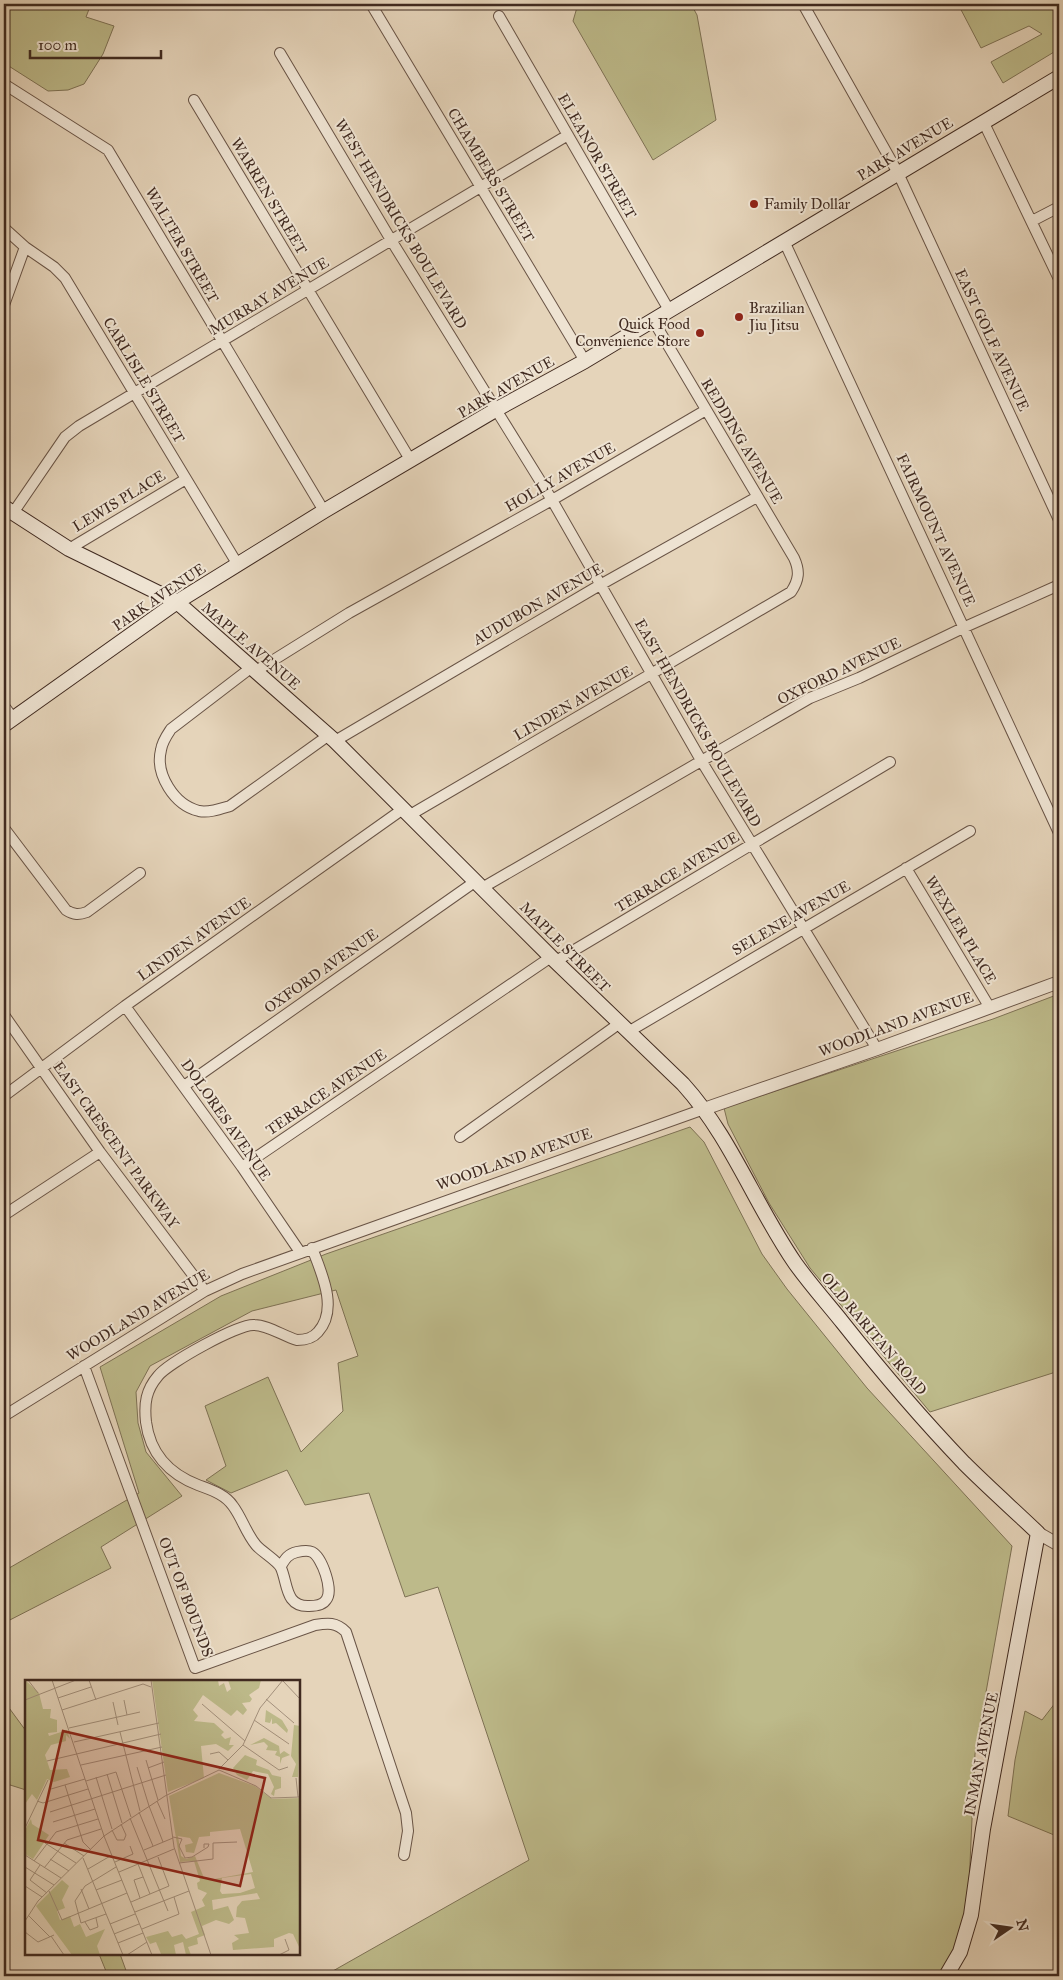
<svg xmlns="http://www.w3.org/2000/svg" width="1063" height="1980" font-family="'IM FELL Great Primer',serif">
	<rect width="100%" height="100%" fill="#e5d4ba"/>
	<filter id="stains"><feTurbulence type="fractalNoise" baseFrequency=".004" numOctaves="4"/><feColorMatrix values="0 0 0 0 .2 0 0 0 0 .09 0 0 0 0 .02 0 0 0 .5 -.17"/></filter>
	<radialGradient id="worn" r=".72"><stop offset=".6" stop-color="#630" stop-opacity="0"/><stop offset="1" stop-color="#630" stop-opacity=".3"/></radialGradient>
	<path fill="#bdba8a" stroke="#7e7255" d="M4 4H91L86 17 114 26 103 54 84 84 68 90 48 91 4 63Z
		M578 4H691L697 15 716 120 653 160 573 21Z
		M958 4H1059V49L1003 83 991 62 1042 34 1029 26 981 48Z
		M1059 994V1371L930 1412 810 1268 769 1203 728 1124 724 1108 993 1019Z
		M690 1127 704 1142 762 1254 787 1289 867 1388 1012 1546 975 1754 968 1907 954 1951 940 1976H324L529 1860 438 1587 405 1597 369 1493 305 1505 287 1470 231 1493 206 1480 226 1466 205 1406 268 1377 301 1452 343 1411 338 1363 358 1356 336 1290 252 1311 150 1366 136 1392 138 1423 146 1452 182 1496 101 1547 111 1568 4 1623V1571L139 1493 100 1367 221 1296 326 1254Z
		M1059 1698V1837L1008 1816 1015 1760 1025 1711 1042 1720Z
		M4 1701 26 1731V1790L7 1784 4 1785Z
		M99 1954H120L128 1976H108Z"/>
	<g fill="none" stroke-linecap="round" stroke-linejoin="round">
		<g stroke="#695446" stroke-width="12">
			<path id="minor" d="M371 4 585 361
				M803 4 898 173 1059 520
				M499 16 669 310
				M280 53 391 240 552 500 702 762 877 1049
				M4 84 108 150 324 511
				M194 100 411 461
				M983 121 1059 279
				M1032 221 1059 207
				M4 228 25 247 54 267 65 278 238 565
				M784 241 1059 833
				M4 305 25 247
				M13 513 65 437 79 426 568 135
				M69 549 186 479
				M252 667 171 729C167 735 162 742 161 750 155 774 174 805 199 811 209 813 220 809 230 806L329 735
				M256 671 349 613 552 500 706 410
				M4 706 13 718
				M335 741 600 585 757 497
				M410 815 791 592C799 580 800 571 794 558L653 320
				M4 828 66 910C74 915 79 915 87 912L140 873
				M906 868 990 1008
				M482 888 810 698 859 678 965 627 1059 585
				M556 961 890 762
				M125 1006 242 1167 300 1252
				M4 1015 100 1152 205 1291
				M628 1032 970 831
				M184 1086 476 881
				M4 1096 125 1006 403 809
				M460 1137 620 1023
				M242 1167 551 957
				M4 1215 100 1152
				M84 1366 195 1668 315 1625C328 1623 336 1622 346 1632L406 1813 408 1831 404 1855
				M4 1416 205 1291 242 1274 704 1109
				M281 1566C285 1559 288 1554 297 1552 302 1551 308 1550 312 1552 322 1557 334 1591 326 1600 323 1605 314 1606 309 1606 285 1607 288 1584 281 1568 278 1561 262 1552 256 1545 246 1533 242 1518 233 1506 225 1494 211 1490 198 1485 169 1474 150 1453 146 1422 144 1403 146 1390 158 1376 168 1363 238 1324 254 1325 268 1325 283 1336 297 1340 305 1340 313 1338 318 1332 339 1309 321 1272 312 1248"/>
		</g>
		<g stroke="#695446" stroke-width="14">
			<path id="tertiary" d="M704 1109 877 1049 1059 982
				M1038 1533 1059 1545"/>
		</g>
		<g stroke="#402a20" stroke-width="16">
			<path id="secondary" d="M4 507 69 549 177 602 335 741 551 957 683 1084C731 1137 755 1205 795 1263 810 1284 827 1303 843 1323 881 1371 921 1418 964 1463 988 1487 1014 1510 1038 1533L983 1829 971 1915 960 1952 946 1976
				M4 725 177 602 324 511 497 409 585 361 1059 77"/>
		</g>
		<use href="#minor" stroke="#eee3d2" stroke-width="10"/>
		<use href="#tertiary" stroke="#eee3d2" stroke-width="12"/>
		<use href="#secondary" stroke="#eee3d2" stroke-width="14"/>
	</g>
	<g fill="#8f2418" stroke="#eee3d2" stroke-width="2">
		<circle cx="754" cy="204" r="5"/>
		<circle cx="739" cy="317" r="5"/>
		<circle cx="700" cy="333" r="5"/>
	</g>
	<g text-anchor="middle" stroke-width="4" stroke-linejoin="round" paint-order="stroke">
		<g font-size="15" fill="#402a20" stroke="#eee3d2">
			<text transform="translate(905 149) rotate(-31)" y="5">PARK AVENUE</text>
			<text transform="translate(597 156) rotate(60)" y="5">ELEANOR STREET</text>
			<text transform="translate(491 175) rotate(59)" y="5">CHAMBERS STREET</text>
			<text transform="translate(269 196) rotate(59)" y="5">WARREN STREET</text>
			<text transform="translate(401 224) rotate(59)" y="5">WEST HENDRICKS BOULEVARD</text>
			<text transform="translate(182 245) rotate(60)" y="5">WALTER STREET</text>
			<text transform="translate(269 296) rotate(-31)" y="5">MURRAY AVENUE</text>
			<text transform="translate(992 340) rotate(65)" y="5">EAST GOLF AVENUE</text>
			<text transform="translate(144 380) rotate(59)" y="5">CARLISLE STREET</text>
			<text transform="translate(506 387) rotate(-30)" y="5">PARK AVENUE</text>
			<text transform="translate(742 441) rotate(59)" y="5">REDDING AVENUE</text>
			<text transform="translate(560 477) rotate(-30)" y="5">HOLLY AVENUE</text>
			<text transform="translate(119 501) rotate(-31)" y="5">LEWIS PLACE</text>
			<text transform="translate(936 530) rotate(65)" y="5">FAIRMOUNT AVENUE</text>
			<text transform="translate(159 597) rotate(-34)" y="5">PARK AVENUE</text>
			<text transform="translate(538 604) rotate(-30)" y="5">AUDUBON AVENUE</text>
			<text transform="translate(251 646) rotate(41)" y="5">MAPLE AVENUE</text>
			<text transform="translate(839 671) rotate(-26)" y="5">OXFORD AVENUE</text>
			<text transform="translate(573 703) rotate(-30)" y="5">LINDEN AVENUE</text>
			<text transform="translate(698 723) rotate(60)" y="5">EAST HENDRICKS BOULEVARD</text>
			<text transform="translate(677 872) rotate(-31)" y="5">TERRACE AVENUE</text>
			<text transform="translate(791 918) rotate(-30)" y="5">SELENE AVENUE</text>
			<text transform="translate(961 930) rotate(59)" y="5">WEXLER PLACE</text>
			<text transform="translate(194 939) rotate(-35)" y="5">LINDEN AVENUE</text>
			<text transform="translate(565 947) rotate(45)" y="5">MAPLE STREET</text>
			<text transform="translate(321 971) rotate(-35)" y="5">OXFORD AVENUE</text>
			<text transform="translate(896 1024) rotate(-20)" y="5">WOODLAND AVENUE</text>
			<text transform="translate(326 1092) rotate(-34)" y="5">TERRACE AVENUE</text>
			<text transform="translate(226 1120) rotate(55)" y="5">DOLORES AVENUE</text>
			<text transform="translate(116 1145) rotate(54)" y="5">EAST CRESCENT PARKWAY</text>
			<text transform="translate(514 1159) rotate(-19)" y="5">WOODLAND AVENUE</text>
			<text transform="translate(138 1315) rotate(-31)" y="5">WOODLAND AVENUE</text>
			<text transform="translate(874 1334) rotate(50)" y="5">OLD RARITAN ROAD</text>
			<text transform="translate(186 1597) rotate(69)" y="5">OUT OF BOUNDS</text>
			<text transform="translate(981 1754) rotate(-79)" y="5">INMAN AVENUE</text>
		</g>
		<g font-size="15" fill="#402a20" stroke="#eee3d2" text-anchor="start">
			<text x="764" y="209">Family Dollar</text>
			<text x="749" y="313">Brazilian<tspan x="749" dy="17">Jiu Jitsu</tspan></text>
			<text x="690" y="329" text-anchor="end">Quick Food<tspan x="690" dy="17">Convenience Store</tspan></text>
		</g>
	</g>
	<g transform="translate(25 1680)">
		<rect width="275" height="275" fill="#e5d4ba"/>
		<path d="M0 0 14 13 18 29H26L25 38 32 40V52L23 53 24 56 42 50 45 59 41 55V61L26 65 20 75 25 90 42 89 45 97 29 102 22 99 12 120 7 114 0 124ZM127 0H193L194 6 199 3 202 12 206 9 203 0H236L234 8 224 15 227 19 225 22 217 23 222 30 218 35 212 30 206 36 178 15 168 30 173 36 169 41 189 43 199 52 196 55 200 59 206 57 204 65H209L203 71 191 64 176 66 179 98 143 112ZM241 30 257 40 263 50 262 53 251 43 247 44V38L245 43 240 42ZM269 45 275 46 273 97H267L271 84 266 76ZM239 58 254 66 255 74 259 71 265 75 257 78 255 84V77L250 75 252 71 241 70 243 66 239 62 225 65ZM220 75 232 80 231 85 244 90 247 95 256 97V108L250 110 249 116 246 114 249 107 243 94 228 91 222 100 212 95 208 88ZM194 93 230 106 247 119 275 118V269L268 254 264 253 249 259V267L208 270 207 263 214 259 209 255 224 253 220 238 211 237 212 227 217 221 235 219 232 213 187 220 188 230 203 226 209 240 204 244 191 240 177 246 180 255 172 258 173 264 163 267 166 275H161L158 262 149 265 151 275 136 274 131 262 125 264 121 257 143 251 147 257 157 254 161 259 174 254 166 232 180 226 177 220 182 213 173 209 172 203 175 201 169 181 155 182 144 116ZM215 149 228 192 184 200 179 198 170 176 161 179 156 176 153 156 165 158 168 163 160 165 161 172 169 173 174 157 185 156V152ZM226 194 230 208 215 213 197 214 195 211 197 198ZM6 139 7 144 24 155 8 179 0 174V150ZM37 200 44 206 37 220 40 228 32 231 35 240 45 236 49 247 55 244 61 257 80 249 72 266 75 275H47L11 226Z" fill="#bdba8a" fill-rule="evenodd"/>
		<path fill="none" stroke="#a3907c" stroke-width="1" d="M3 0 13 13M27 0 79 156 127 275M64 0 71 20M126 0 149 167 186 275M258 1 275 19M33 18 66 7M241 19 269 43M0 20 51 0M99 20 102 35M88 22 93 45M177 24 220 61M37 30 118 4 126 7M229 40 264 64M44 48 115 32M95 52 115 131M49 62 134 43M218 65 254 90 263 87M185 74 194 72 203 80M121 80 133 120M22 81 136 54M56 85 137 67M112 87 124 126M123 88 139 82M194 89 218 65 235 28 258 0M82 94 97 143M71 97 87 149M271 98 273 117M61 101 91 92 106 137M40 105 58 162 66 170M26 109 60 99M12 121 18 123 63 109M132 121 140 139M124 126 138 162M25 132 141 95M114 132 128 166M105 138 143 231M28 142 70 129M0 148 23 100M87 150 92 160H99L101 155 96 144M148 157 157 159 154 166 160 178 167 177 183 167 184 164H179V168M20 163 51 183M39 163 59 176M119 170 148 158M0 175 36 198M58 178 98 275M25 179 44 191M9 181 31 152 73 139M90 182 108 174 105 166M154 183 188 179V163L212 162M113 184 125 214M15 185 5 200 22 213M0 187 29 205M19 188 42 160 76 149M63 189 87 175M94 192 149 169M0 206 17 217M56 209 64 229M71 210 97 200M24 211 37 240 102 213M115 218 109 200 118 197M106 222 144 206 133 177M110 232 164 211M81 234 56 243 50 221 60 206 91 187M4 236 25 257M0 241 13 221 79 156 140 116 194 90 231 106 246 118 275 117M60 242 65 250 73 247 71 238M85 244 110 234M117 249 154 234 149 217M0 252 13 262 29 255M89 254 114 244M26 256 39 275M93 263 118 253M102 275 122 262M254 275 264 270 260 259"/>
		<path fill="#8f2418" fill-opacity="0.15" stroke="#8f2418" stroke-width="2.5" d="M38 51 240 98 215 206 13 160Z"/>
		<rect width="275" height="275" fill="none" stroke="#402a20" stroke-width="2.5"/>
	</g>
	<rect width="1063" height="1980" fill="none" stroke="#e5d4ba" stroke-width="20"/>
	<rect x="5" y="5" width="1053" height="1970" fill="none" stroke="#402a20" stroke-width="2.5"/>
	<rect x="10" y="10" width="1043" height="1960" fill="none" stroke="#402a20"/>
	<g transform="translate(1010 1928) rotate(77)" stroke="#eee3d2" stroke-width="4" paint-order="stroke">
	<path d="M0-4L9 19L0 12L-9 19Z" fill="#402a20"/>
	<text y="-8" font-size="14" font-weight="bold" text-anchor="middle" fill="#402a20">N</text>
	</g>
	<path d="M30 50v8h131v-8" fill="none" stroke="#402a20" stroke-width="2.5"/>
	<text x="38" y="50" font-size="15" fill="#402a20" stroke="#eee3d2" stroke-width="4" paint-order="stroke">100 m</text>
	<rect width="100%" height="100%" filter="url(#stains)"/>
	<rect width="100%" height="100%" fill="url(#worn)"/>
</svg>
